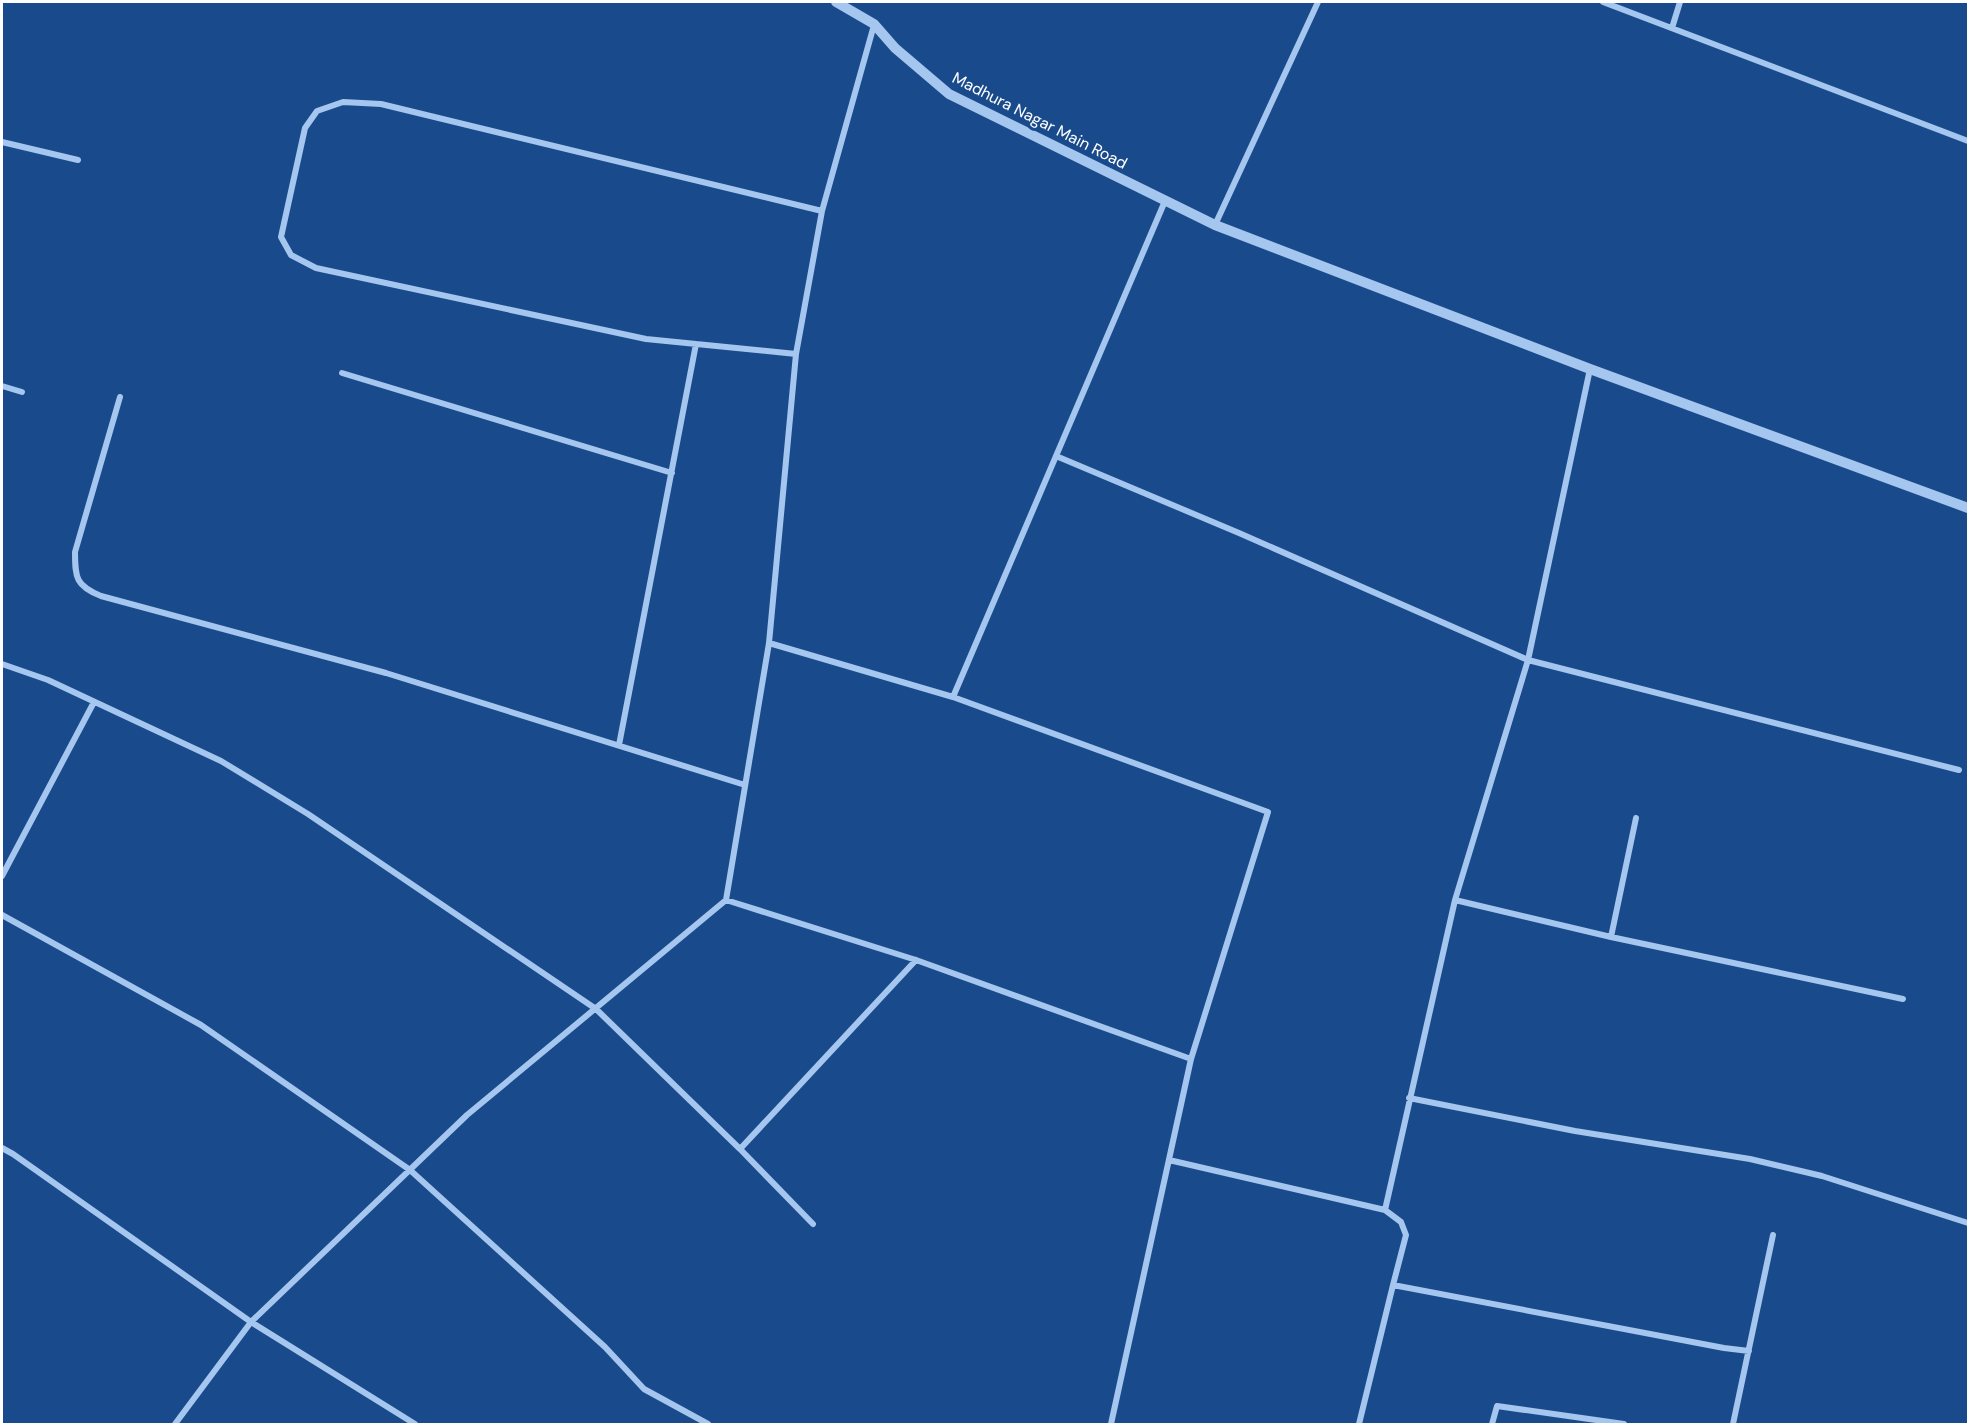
<svg xmlns="http://www.w3.org/2000/svg" width="1970" height="1426" font-family="'DM Sans',sans-serif">
	<rect width="100%" height="100%" fill="#194b8c"/>
	<g fill="none" stroke-linecap="round" stroke-linejoin="round">
		<path stroke="#a5c6ee" stroke-width="6" d="M1603 2 1968 141
			M1672 28 1680 2
			M2 142 78 160
			M1215 225 1318 2
			M796 354 646 339 316 268 291 255 281 237 305 128 317 111 343 102 381 104 822 211
			M342 373 672 473
			M2 386 22 392
			M120 397 75 552C75 578 76 586 101 596L386 673 745 785
			M1056 456 1239 533 1528 660 1959 770
			M2 664 48 680 221 761 308 814 596 1009 740 1149 813 1224
			M953 697 1165 201
			M619 745 696 344
			M2 876 94 702
			M726 900 769 643 796 354 822 211 874 25
			M1455 900 1611 937 1903 999
			M2 915 201 1025 410 1170 605 1347 644 1389 708 1424
			M1611 937 1636 818
			M1409 1098 1575 1131 1750 1159 1822 1176 1968 1223
			M2 1148 13 1154 251 1322 415 1424
			M740 1149 916 960
			M1169 1160 1385 1210 1401 1222 1406 1235 1393 1285 1724 1348 1749 1351
			M1385 1210 1455 900 1528 660 1590 369
			M175 1424 251 1322 467 1115 726 900 916 960 1191 1059 1268 812 953 697 769 643
			M1111 1424 1191 1059
			M1359 1424 1393 1285
			M1492 1424 1497 1406 1624 1424
			M1733 1424 1773 1235"/>
		<path stroke="#a5c6ee" stroke-width="10" d="M836 2 874 24 895 48 949 94 1215 225 1590 369 1968 508"/>
	</g>
	<g text-anchor="middle" stroke-width="6" stroke-linejoin="round" paint-order="stroke">
		<g font-size="16" fill="#fff" stroke="#194b8c">
			<text transform="translate(1040 120) rotate(27)" y="6">Madhura Nagar Main Road</text>
		</g>
	</g>
	<rect width="1970" height="1426" fill="none" stroke="#ffffff" stroke-width="6"/>
</svg>
